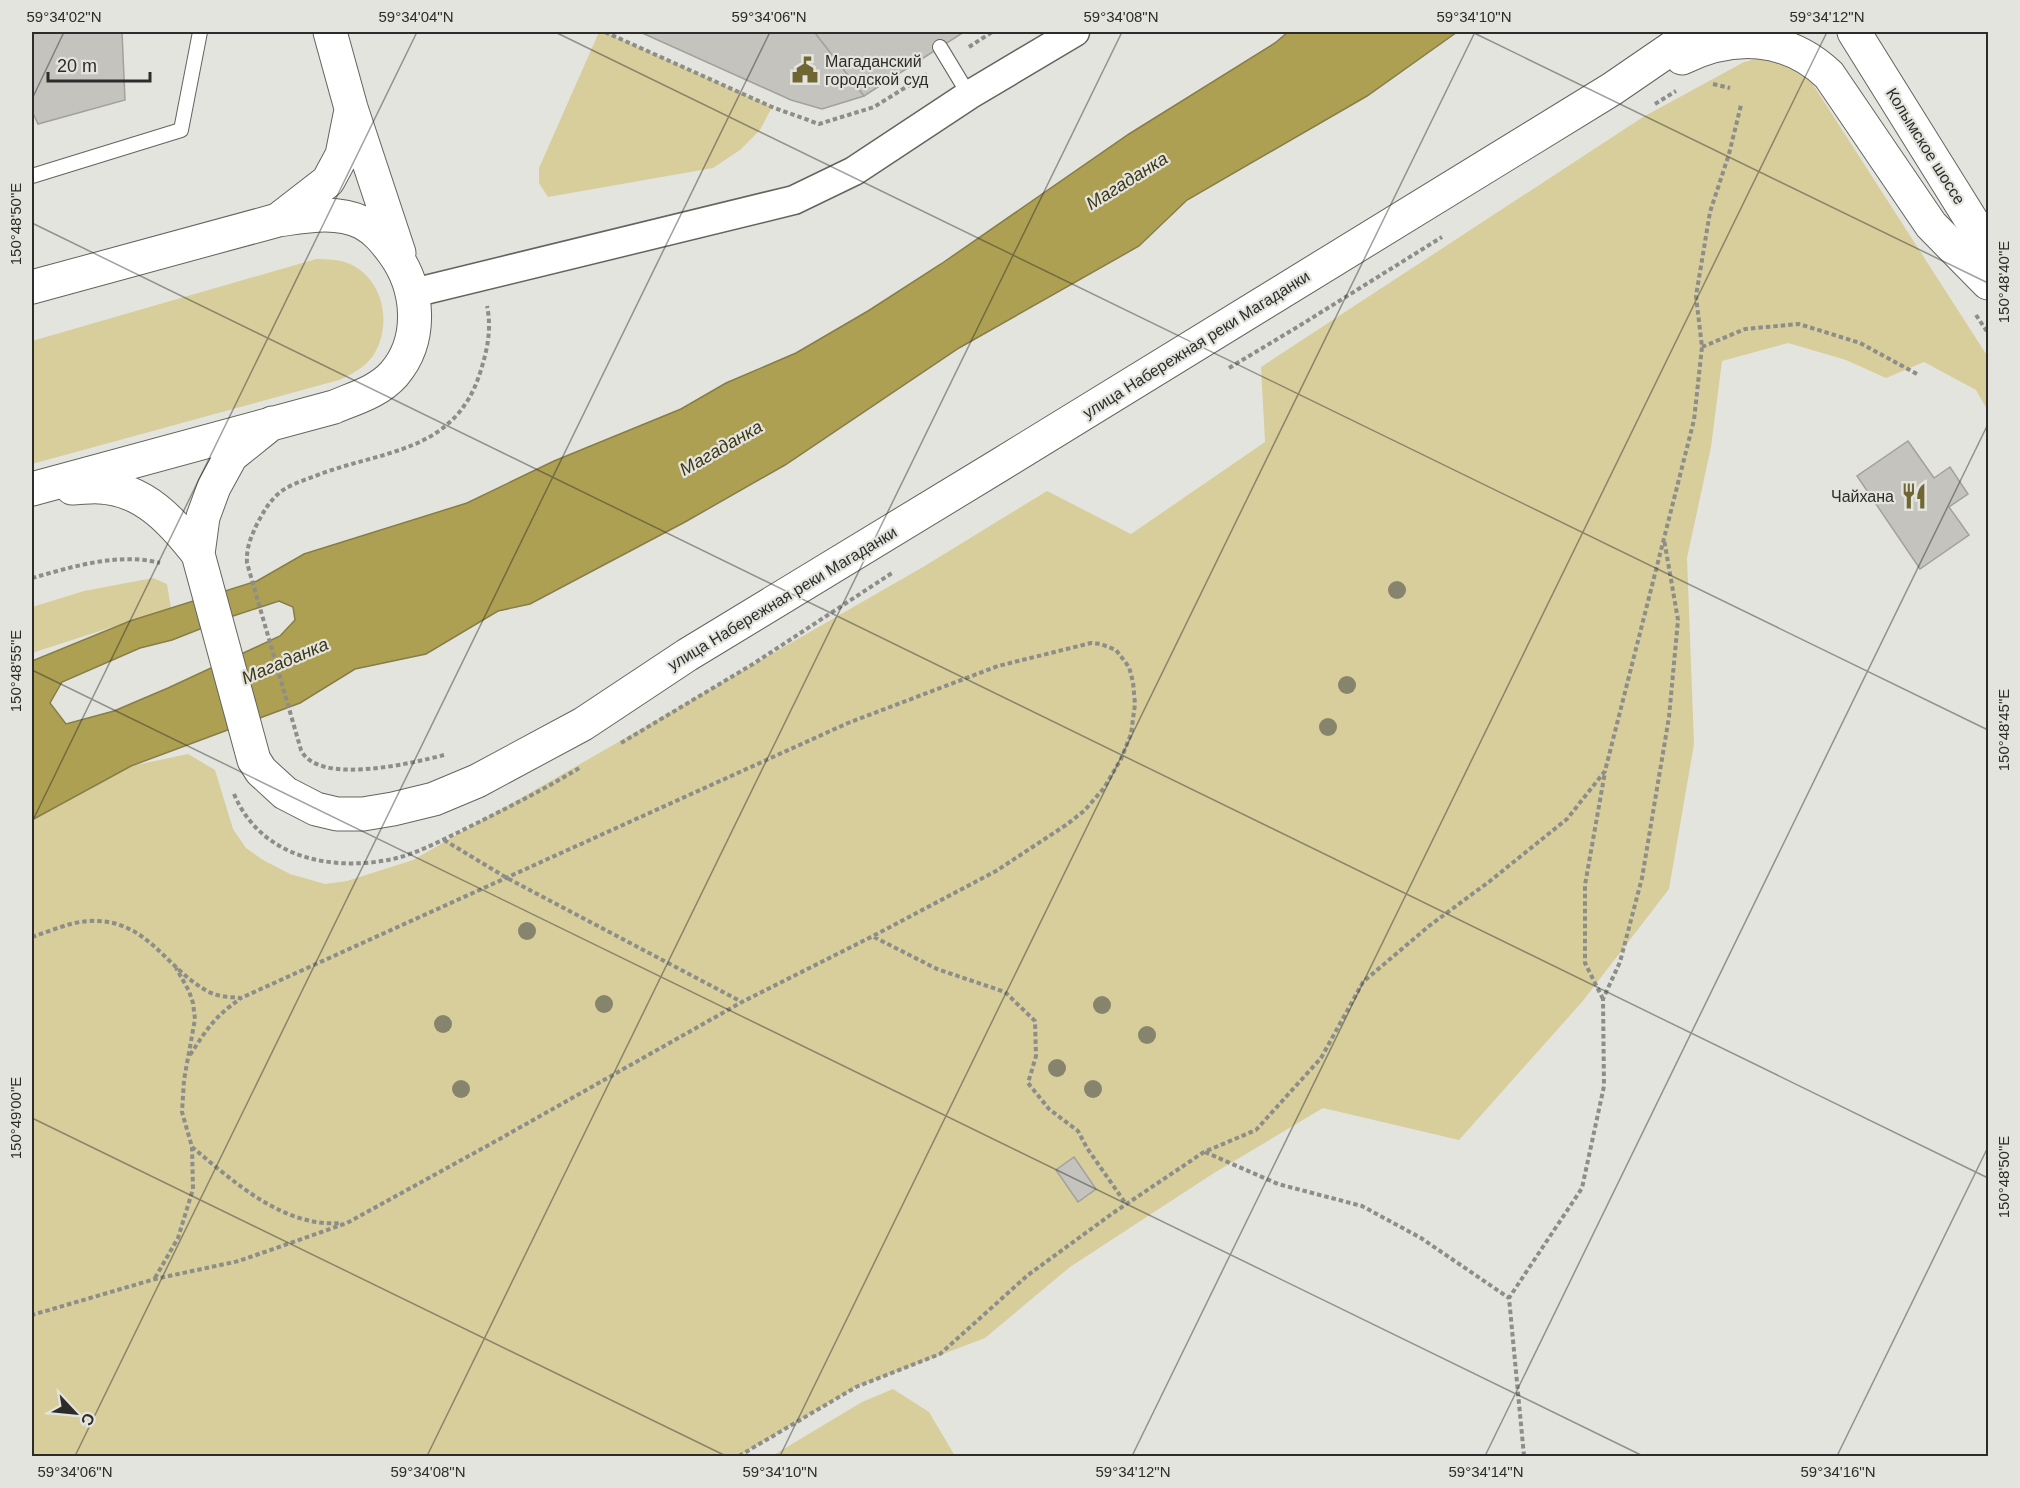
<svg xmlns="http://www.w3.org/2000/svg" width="2020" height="1488" font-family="Helvetica,sans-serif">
	<rect width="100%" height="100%" fill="#e4e4de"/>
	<path fill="#d7ce9c" d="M599 32H605L772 107 760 130 740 150 713 168 548 197 539 183V168Z
		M1764 57 1803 69 1988 357V411L1976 390 1924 362 1886 378 1846 360 1788 343 1722 361 1711 447 1687 558 1694 744 1669 889 1582 1002 1459 1140 1323 1108 1214 1173 1070 1267 985 1338 856 1387 739 1456H32V820L131 766 188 754 215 770 233 829 246 848 263 860 290 874 325 884 347 881 413 860 923 567 1047 491 1131 534 1265 442 1261 367 1643 117 1744 62Z
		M316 259C322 259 328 259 335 260 380 266 396 320 373 356 364 368 352 374 339 380L32 464V341Z
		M153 578 167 584 171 608 32 653V607L84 591Z
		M893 1389 929 1412 955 1456H772L862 1402Z"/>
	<path fill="#aea052" stroke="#877d46" stroke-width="1.5" fill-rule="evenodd" d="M1288 32H1457L1367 96 1187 200 1139 246 959 348 785 465 685 522 530 604 498 611 426 654 355 669 300 703 131 766 32 820V661L130 621 257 581 304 554 467 503 554 461 681 409 726 383 796 353 868 311 941 264 1129 134 1275 43ZM279 601 293 607 295 620 280 636 168 688 114 711 66 724 50 703 62 682 140 648 172 640 233 616Z"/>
	<path fill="#c4c3be" stroke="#a2a19c" stroke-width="1.5" d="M32 32H122L125 100 38 124 32 111Z
		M640 32H812L815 33 864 96 822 109 791 100Z
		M838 32H964L864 96 815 33Z
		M1908 441 1934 478 1950 467 1968 494 1949 507 1969 535 1920 569 1857 476Z
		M1074 1157 1096 1189 1078 1202 1056 1170Z"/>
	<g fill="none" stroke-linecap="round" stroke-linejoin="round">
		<g stroke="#64645f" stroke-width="16">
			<path id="lane" d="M940 47 969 95
				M32 176 181 130 200 32"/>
		</g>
		<g stroke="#64645f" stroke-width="31">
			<path id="street" d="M413 293 794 200 854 171 969 95 1075 32"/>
		</g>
		<g stroke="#64645f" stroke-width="35">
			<path id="secondary" d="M330 32 351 108 399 253
				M1682 58C1733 33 1787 35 1829 75L1931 225 1988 283
				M279 219 328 181 342 155 351 110
				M32 287 278 220C307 216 336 210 363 223 376 230 384 240 393 252 419 287 424 339 394 374 378 392 355 398 334 407L32 489
				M272 423 231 456 214 487 203 517 198 554 254 760 261 771 285 793 316 809 337 814H363L393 809 434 799 477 781 583 724 687 655 998 466 1612 89 1682 41 1705 32
				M72 488C81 488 91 486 100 487 144 489 173 522 198 554"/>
		</g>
		<g stroke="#64645f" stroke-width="35">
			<path id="primary" d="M1854 32 1988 247"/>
		</g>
		<path stroke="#8d8d89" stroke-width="4" stroke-dasharray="4.5 3" stroke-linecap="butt" d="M605 32 772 107 819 124 874 107 927 74
			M969 47 992 32
			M1713 84 1730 88
			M1655 104 1676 91
			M1976 315 1988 333
			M1702 347 1745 329 1799 324 1860 343 1917 374
			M1229 368 1299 326 1442 237
			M32 578C72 567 118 552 160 563
			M621 743 753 664 892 573
			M444 755C413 763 318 786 301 750L247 563C246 548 251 537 257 524 263 513 268 503 278 494 288 485 302 481 315 476 381 450 454 454 480 373 487 351 492 330 487 306
			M234 794C261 858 331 872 393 859 419 853 444 839 469 827 507 808 545 789 581 767
			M444 840 507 878 742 1002
			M32 937C50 931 70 922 89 921 148 918 165 969 209 992 218 997 230 997 241 998L848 723 998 666 1091 643 1101 644 1116 650 1129 667 1133 682 1135 704 1131 734 1121 759 1104 788 1084 811 1066 825 996 871 873 936 742 1002 496 1141 347 1223 239 1261 155 1279 32 1315
			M874 937 937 969 1005 992 1035 1021 1036 1056 1028 1083 1049 1109 1078 1131 1087 1148 1126 1204
			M1603 999 1585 963V885L1605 772
			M190 1055C207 1029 214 1017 240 999
			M192 1147C234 1182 284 1228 342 1223
			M1205 1152 1278 1184 1362 1206 1421 1238 1509 1298
			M155 1278 178 1238 193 1189 192 1147 182 1112 184 1080 195 1019 193 1003 189 991 176 968
			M739 1456 856 1387 940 1354 1028 1275 1113 1213 1204 1152 1256 1130 1321 1058 1363 982 1429 926 1490 881 1567 819 1605 771 1694 420 1702 347 1696 296 1710 212 1729 154 1741 105
			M1524 1456 1509 1298 1582 1188 1604 1086 1603 999 1620 962 1642 878 1669 717 1678 620 1664 539"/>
		<use href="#lane" stroke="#fff" stroke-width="14"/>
		<use href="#street" stroke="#fff" stroke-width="28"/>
		<use href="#secondary" stroke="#fff" stroke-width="33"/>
		<use href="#primary" stroke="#fff" stroke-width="33"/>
	</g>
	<g fill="#87846e">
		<circle cx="1397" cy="590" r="9"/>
		<circle cx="1347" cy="685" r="9"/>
		<circle cx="1328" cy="727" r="9"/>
		<circle cx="527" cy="931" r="9"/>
		<circle cx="604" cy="1004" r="9"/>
		<circle cx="1102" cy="1005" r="9"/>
		<circle cx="443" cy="1024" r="9"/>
		<circle cx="1147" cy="1035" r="9"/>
		<circle cx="1057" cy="1068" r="9"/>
		<circle cx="461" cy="1089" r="9"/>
		<circle cx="1093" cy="1089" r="9"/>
	</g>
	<path fill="none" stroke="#2d2c2a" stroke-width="1.5" stroke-opacity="0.45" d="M555 32 1988 730M1472 32 1988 283M32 99 64 32M32 223 1988 1178M32 670 1643 1456M32 822 417 32M32 1118 726 1456M75 1456 770 32M427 1456 1122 32M780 1456 1475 32M1132 1456 1827 32M1485 1456 1988 424M1837 1456 1988 1147"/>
	<defs>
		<g id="civic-bare" transform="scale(2.07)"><path d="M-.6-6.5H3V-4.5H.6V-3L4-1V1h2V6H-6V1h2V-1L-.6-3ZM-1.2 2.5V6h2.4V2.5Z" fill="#6f6633" stroke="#e4e4de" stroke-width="2.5" paint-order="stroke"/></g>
		<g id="restaurant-bare" transform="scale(2.07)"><path d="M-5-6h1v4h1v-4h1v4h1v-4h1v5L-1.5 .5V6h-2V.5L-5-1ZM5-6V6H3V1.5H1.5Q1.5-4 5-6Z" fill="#6f6633" stroke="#e4e4de" stroke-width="2.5" paint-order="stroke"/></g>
	</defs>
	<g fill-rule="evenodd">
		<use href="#civic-bare" x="805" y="70"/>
		<use href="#restaurant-bare" x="1914" y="496"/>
	</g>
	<g text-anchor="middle" stroke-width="4.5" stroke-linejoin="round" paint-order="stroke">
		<g font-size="16" fill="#2d2c2a" stroke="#e4e4de" text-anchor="start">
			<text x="825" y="67">Магаданский<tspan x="825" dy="18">городской суд</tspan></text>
			<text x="1894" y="502" text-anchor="end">Чайхана</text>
		</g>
		<g font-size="16" fill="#2d2c2a" stroke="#e4e4de">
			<text transform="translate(1926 146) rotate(58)" y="6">Колымское шоссе</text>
			<text transform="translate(1196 344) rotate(-32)" y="6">улица Набережная реки Магаданки</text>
			<text transform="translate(782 598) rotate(-31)" y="6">улица Набережная реки Магаданки</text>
		</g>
		<g font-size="18" font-style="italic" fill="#3d3715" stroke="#e4e4de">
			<text transform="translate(1127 181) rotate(-32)" y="6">Магаданка</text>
			<text transform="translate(721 448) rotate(-30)" y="6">Магаданка</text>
			<text transform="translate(285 661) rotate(-23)" y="6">Магаданка</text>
		</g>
	</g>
	<rect width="2020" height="1488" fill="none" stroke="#e4e4de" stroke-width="66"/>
	<g transform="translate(75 1413) rotate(116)" stroke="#e4e4de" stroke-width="4.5" paint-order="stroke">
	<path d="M0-4.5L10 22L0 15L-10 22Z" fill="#2d2c2a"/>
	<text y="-9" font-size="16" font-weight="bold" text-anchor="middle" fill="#2d2c2a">С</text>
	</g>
	<path d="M48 72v9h102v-9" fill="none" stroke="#2d2c2a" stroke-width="3"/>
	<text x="57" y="72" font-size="18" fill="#2d2c2a" stroke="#e4e4de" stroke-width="4.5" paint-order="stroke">20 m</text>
	<rect x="33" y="33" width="1954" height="1422" fill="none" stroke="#2d2c2a" stroke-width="2"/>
	<g font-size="15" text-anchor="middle" fill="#2d2c2a">
		<text x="64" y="22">59°34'02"N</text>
		<text x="416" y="22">59°34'04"N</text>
		<text x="769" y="22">59°34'06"N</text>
		<text x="1121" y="22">59°34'08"N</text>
		<text x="1474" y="22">59°34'10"N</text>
		<text x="1827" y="22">59°34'12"N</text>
		<text transform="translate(16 224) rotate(-90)" y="5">150°48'50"E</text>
		<text transform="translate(2004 282) rotate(-90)" y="5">150°48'40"E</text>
		<text transform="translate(16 671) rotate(-90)" y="5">150°48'55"E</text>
		<text transform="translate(2004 730) rotate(-90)" y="5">150°48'45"E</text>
		<text transform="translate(16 1118) rotate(-90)" y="5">150°49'00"E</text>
		<text transform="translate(2004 1177) rotate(-90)" y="5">150°48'50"E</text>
		<text x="75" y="1477">59°34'06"N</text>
		<text x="428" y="1477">59°34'08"N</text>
		<text x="780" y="1477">59°34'10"N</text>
		<text x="1133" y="1477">59°34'12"N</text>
		<text x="1486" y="1477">59°34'14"N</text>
		<text x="1838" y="1477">59°34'16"N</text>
	</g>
</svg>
